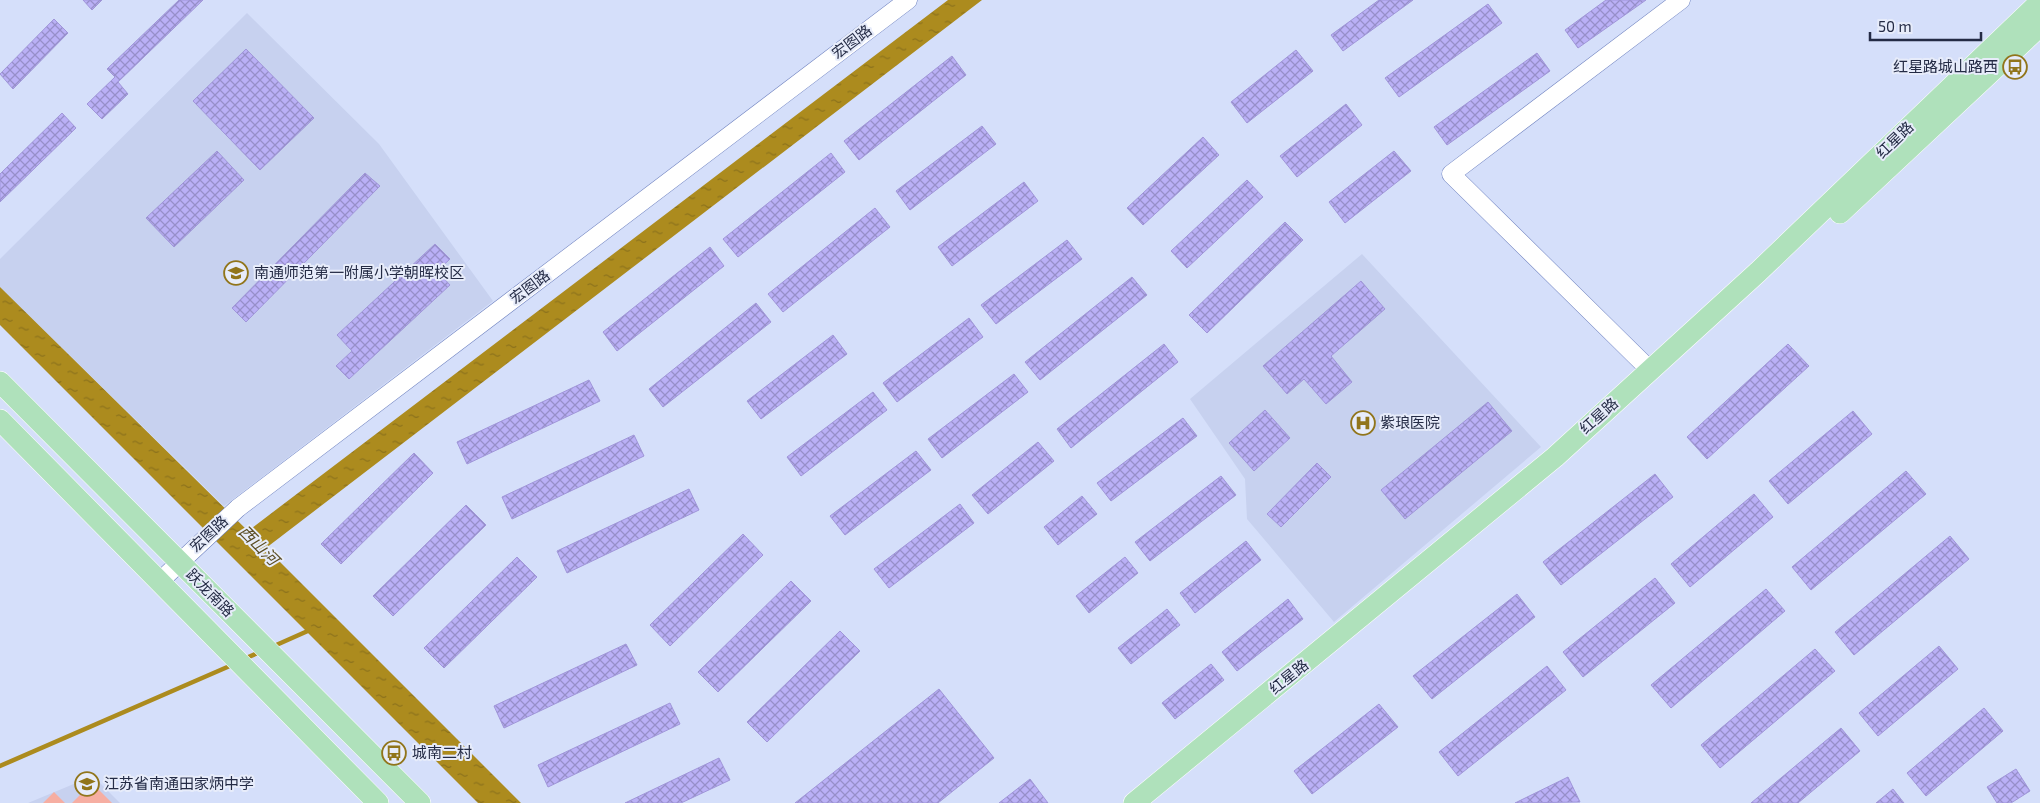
<svg xmlns="http://www.w3.org/2000/svg" width="2040" height="803" font-family="'Exo 2','Noto Sans SC',sans-serif">
	<defs>
		<pattern id="water-ripples" width="26" height="14" patternUnits="userSpaceOnUse" patternTransform="scale(1.25)"><rect width="26" height="14" fill="#ac8b1e"/><path d="M2 4q2-2 4 0t4 0M15 11q2-2 4 0t4 0" fill="none" stroke="#8c721c"/></pattern>
		<pattern id="building-cross-hatch" width="8" height="8" patternUnits="userSpaceOnUse" patternTransform="scale(1.25)"><rect width="8" height="8" fill="#bab0f6"/><path d="M0 0l8 8M0 8l8-8" fill="none" stroke="#978fc9"/></pattern>
	</defs>
	<rect width="100%" height="100%" fill="#d5dffa"/>
	<path fill="#c7d1ef" d="M247 13 379 144 493 301 224 506 0 287V259Z
		M1362 254 1541 447 1334 622 1247 519 1245 479 1190 399Z
		M93 776 120 803H28Z"/>
	<path fill="#f6aea2" d="M92 783 112 803H72Z
		M54 792 65 803H43Z"/>
	<path fill="url(#water-ripples)" d="M948 0H982L266 548 521 803H478L0 325V287L248 531Z"/>
	<g fill="none" stroke-linecap="round" stroke-linejoin="round">
		<path stroke="#ac8b1e" stroke-width="4.5" d="M274 646 310 630
			M244 659 260 652
			M0 766 232 665"/>
	</g>
	<path fill="url(#building-cross-hatch)" stroke="#a096d9" d="M83 0H102L92 10Z
		M179 0H203L118 82 128 94 102 119 87 104 115 77 107 69Z
		M1379 0H1413L1343 51 1331 35Z
		M1606 0H1646L1578 48 1565 30Z
		M1488 4 1502 23 1399 97 1385 78Z
		M54 19 68 33 13 89 0 74Z
		M246 49 314 118 260 170 193 101Z
		M1296 50 1313 71 1247 123 1231 102Z
		M1537 53 1550 71 1447 145 1434 127Z
		M952 56 966 75 859 160 844 141Z
		M1346 104 1362 125 1297 177 1280 156Z
		M62 113 76 128 0 202V174Z
		M982 126 996 144 910 210 896 191Z
		M1203 137 1219 155 1143 225 1127 208Z
		M217 151 244 180 174 247 146 218Z
		M1394 151 1411 171 1345 223 1329 202Z
		M831 153 845 172 738 257 723 239Z
		M365 173 380 186 246 322 232 308Z
		M1247 180 1263 197 1187 268 1171 251Z
		M1024 182 1038 201 952 266 938 247Z
		M875 208 890 227 783 312 768 294Z
		M1285 222 1303 240 1207 333 1189 315Z
		M1067 240 1082 259 996 324 981 305Z
		M435 244 450 259 437 271 450 285 349 379 336 366 352 351 337 335Z
		M710 247 724 266 617 351 603 332Z
		M1132 277 1147 295 1040 380 1025 362Z
		M1361 281 1385 309 1331 356 1352 382 1326 404 1304 379 1287 394 1263 366Z
		M756 303 771 322 663 407 649 389Z
		M969 318 983 337 897 402 883 383Z
		M833 335 847 354 761 419 747 401Z
		M1164 344 1178 362 1071 448 1057 429Z
		M1788 344 1809 366 1707 459 1687 437Z
		M1014 374 1028 392 942 458 928 439Z
		M589 380 600 401 467 464 457 442Z
		M873 392 887 410 801 476 787 457Z
		M1488 402 1512 431 1405 519 1381 490Z
		M1265 410 1290 438 1254 471 1229 443Z
		M1853 411 1872 434 1788 504 1769 481Z
		M1183 418 1197 436 1111 501 1097 483Z
		M634 435 644 456 512 519 502 497Z
		M1038 442 1054 461 988 514 972 495Z
		M916 451 931 470 845 535 830 516Z
		M414 453 433 473 341 564 321 544Z
		M1317 463 1331 477 1281 527 1267 514Z
		M1906 471 1926 494 1811 590 1792 567Z
		M1655 474 1673 497 1561 585 1543 562Z
		M1221 476 1236 495 1150 561 1135 542Z
		M689 489 699 510 567 573 557 551Z
		M1754 494 1773 517 1690 587 1671 564Z
		M1082 496 1097 514 1058 545 1044 527Z
		M960 504 974 523 889 588 874 569Z
		M466 505 486 525 393 616 373 596Z
		M743 534 763 555 670 646 650 625Z
		M1950 536 1969 559 1854 655 1835 632Z
		M1246 541 1261 560 1195 613 1180 593Z
		M517 557 537 577 444 668 424 648Z
		M1125 557 1138 573 1089 613 1076 596Z
		M1655 578 1675 603 1583 677 1563 652Z
		M791 581 811 601 718 692 698 672Z
		M1766 589 1785 611 1671 708 1651 685Z
		M1517 594 1535 617 1432 699 1413 676Z
		M1288 599 1303 619 1237 671 1222 652Z
		M1167 609 1180 625 1131 664 1118 648Z
		M840 631 860 651 767 742 747 722Z
		M626 644 637 665 504 728 494 706Z
		M1939 646 1958 669 1878 736 1859 713Z
		M1815 649 1835 671 1720 768 1701 745Z
		M1211 664 1224 680 1175 719 1162 703Z
		M1547 666 1566 690 1458 776 1439 752Z
		M939 689 994 758 938 803H795Z
		M670 703 680 724 548 787 538 765Z
		M1379 704 1398 727 1312 794 1294 771Z
		M1984 708 2003 731 1926 796 1907 773Z
		M1841 728 1860 751 1798 803H1751Z
		M719 758 730 780 681 803H625Z
		M2016 769 2030 791 2011 803H1997L1987 787Z
		M1568 777 1580 802 1515 803Z
		M1030 779 1048 803H999Z
		M1893 789 1904 803H1876Z"/>
	<g fill="none" stroke-linecap="round" stroke-linejoin="round">
		<g stroke="#6e81bf" stroke-width="19">
			<path id="minor" d="M1650 370 1451 174 1681 0
				M159 582 238 508 908 0"/>
		</g>
		<g stroke="#fff" stroke-width="22">
			<path id="major" d="M1840 213 2040 26
				M0 382 420 803
				M0 420 378 803
				M1134 803 1555 457 1758 272 2040 2"/>
		</g>
		<use href="#minor" stroke="#fff" stroke-width="18"/>
		<use href="#major" stroke="#afe1bb" stroke-width="21"/>
	</g>
	<defs>
		<g id="bus-ring" transform="scale(1.25)"><circle r="9.5" fill="#e7ecfa" stroke="#91751b" stroke-width="1.5"/><path d="M-5-6H5V4H4V6H2V4H-2V6H-4V4H-5ZM-3.5-4V0h7V-4ZM-3.5 1.2v1.5H-2V1.2ZM2 1.2v1.5H3.5V1.2Z" fill="#91751b"/></g>
		<g id="school-ring" transform="scale(1.25)"><circle r="9.5" fill="#e7ecfa" stroke="#91751b" stroke-width="1.5"/><path d="M0-5L7-2L0 1L-7-2ZM-4 1L0 2.5L4 1V4Q0 6-4 4Z" fill="#91751b"/></g>
		<g id="hospital-ring" transform="scale(1.25)"><circle r="9.5" fill="#e7ecfa" stroke="#91751b" stroke-width="1.5"/><path d="M-5-5h3v3.5h4V-5h3V5h-3V1.5h-4V5h-3Z" fill="#91751b"/></g>
	</defs>
	<g fill-rule="evenodd">
		<use href="#bus-ring" x="2015" y="67"/>
		<use href="#school-ring" x="236" y="273"/>
		<use href="#hospital-ring" x="1363" y="423"/>
		<use href="#bus-ring" x="394" y="753"/>
		<use href="#school-ring" x="87" y="784"/>
	</g>
	<g text-anchor="middle" stroke-width="4" stroke-linejoin="round" paint-order="stroke">
		<g font-size="15" fill="#242b45" stroke="#e7ecfa">
			<text transform="translate(852 42) rotate(-37)" y="5">宏图路</text>
			<text transform="translate(1895 140) rotate(-44)" y="5">红星路</text>
			<text transform="translate(530 287) rotate(-37)" y="5">宏图路</text>
			<text transform="translate(1599 416) rotate(-42)" y="5">红星路</text>
			<text transform="translate(209 534) rotate(-43)" y="5">宏图路</text>
			<text transform="translate(210 593) rotate(45)" y="5">跃龙南路</text>
			<text transform="translate(1289 677) rotate(-39)" y="5">红星路</text>
		</g>
		<g font-size="15" fill="#242b45" stroke="#e7ecfa" text-anchor="start">
			<text x="1998" y="72" text-anchor="end">红星路城山路西</text>
			<text x="254" y="278">南通师范第一附属小学朝晖校区</text>
			<text x="1380" y="428">紫琅医院</text>
			<text x="412" y="758">城南二村</text>
			<text x="104" y="789">江苏省南通田家炳中学</text>
		</g>
		<g font-size="16" font-style="italic" fill="#5b4d23" stroke="#e7ecfa">
			<text transform="translate(259 545) rotate(45)" y="6">西山河</text>
		</g>
	</g>
	<path d="M1870 32v8h111v-8" fill="none" stroke="#242b45" stroke-width="2.5"/>
	<text x="1878" y="32" font-size="15" fill="#242b45" stroke="#e7ecfa" stroke-width="4" paint-order="stroke">50 m</text>
</svg>
